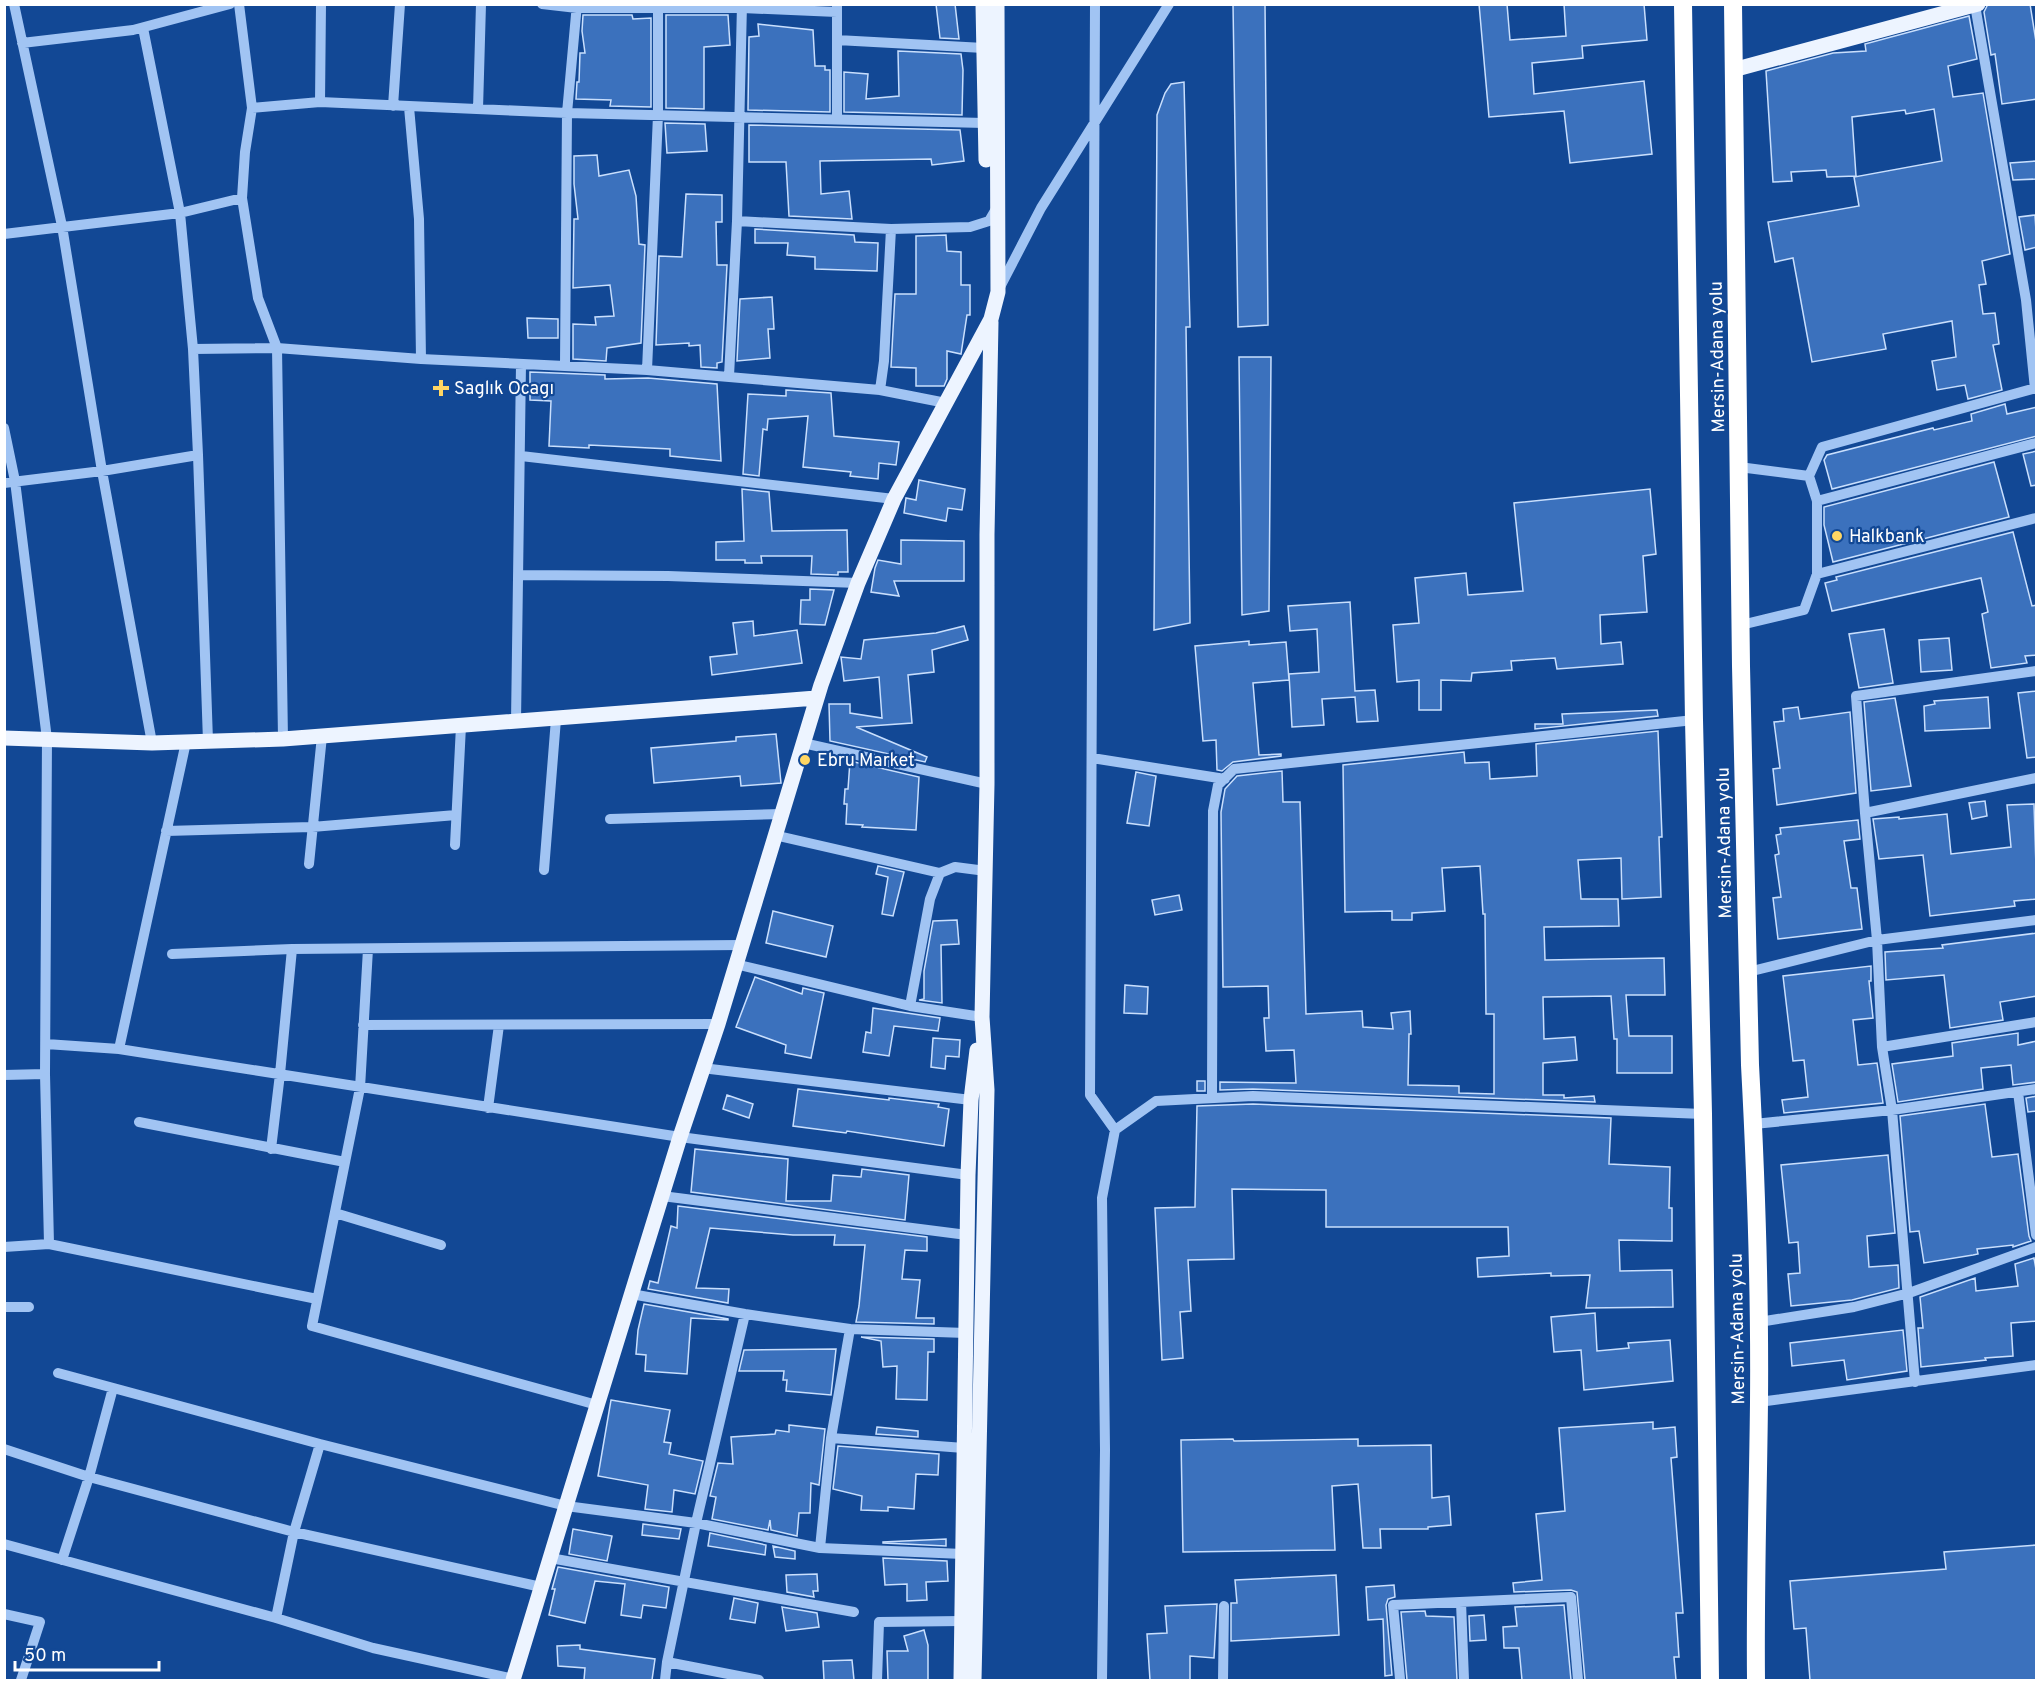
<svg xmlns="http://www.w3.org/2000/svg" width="2041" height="1685" font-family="Overpass,sans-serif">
	<rect width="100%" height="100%" fill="#124895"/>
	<path fill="#3b71bd" stroke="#c9dffd" stroke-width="1.5" d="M936 4H955L959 39 940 38Z
		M1233 4H1265L1268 325 1238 327Z
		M1479 4H1507L1510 40 1566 36 1564 4H1644L1647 40 1582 46 1583 58 1532 63 1534 94 1644 81 1652 154 1570 163 1564 111 1489 117Z
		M1988 4H2030L2037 48V99L2002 104 1995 54 1991 55 1984 12Z
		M583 15H632L633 19 651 18V107L610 106 611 100 576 99 577 82H579L580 53H585L582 31Z
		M666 15H728L730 45 704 47V109L666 108Z
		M1969 16 1977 59 1948 66 1953 97 1983 93 2010 254 1982 261 1986 284 1979 285 1983 314 1995 313 1999 344 1993 345 2002 390 1968 399 1965 385 1937 390 1932 361 1956 357 1952 321 1883 334 1886 349 1812 362 1793 258 1775 262 1768 222 1859 206 1854 177 1942 161 1934 109 1906 114 1905 110 1852 117 1856 176 1827 177 1826 170 1791 172 1792 181 1773 182 1766 71 1833 53 1866 51 1865 44Z
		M758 24 813 30 815 66H825V70H830V112L748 110 749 37 759 36Z
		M898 51 961 54 963 70 962 115 844 112V72L868 74 866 99 899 96Z
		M1184 82 1190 327H1186L1190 623 1154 630 1157 115 1165 93 1171 84Z
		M665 123 705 124 707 151 667 153Z
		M749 125 960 130 964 161 932 165 931 159 820 161 821 194 849 191 852 219 789 216 786 162H749Z
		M597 155 599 176 629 170 636 196 639 244 645 245 641 343 607 348 606 361 573 359V324L596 325 595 317 614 316 610 285 573 288 574 219H578L574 184V156Z
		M2037 161V179L2013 180 2010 163Z
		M686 194 722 195V222H716L717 265H727L722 362 717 363V368L701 367 700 345 689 346V343L656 345 659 256 682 257Z
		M2035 215 2037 247 2025 250 2019 217Z
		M755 229 854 235 855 242 878 243 877 271 815 269V257L787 255 788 243H755Z
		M946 235 947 251 961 252V285H970V315H967L961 354 947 351V379L944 386H916V368L891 367 895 294H916V236Z
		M772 297 774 329H768L770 358 737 361 740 299Z
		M527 318 558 319V338H528Z
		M1239 357H1271L1269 611 1242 615Z
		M530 372 605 375V379L648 378 717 384 721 461 670 456V449L589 445V448L549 446 551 401 530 400Z
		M786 390 831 393 834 436 899 442 896 465 879 463 878 479 850 476 851 472 803 467 808 416 768 419 767 430 763 429 759 476 743 474 748 394 786 396Z
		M2005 404 2007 414 2037 407V436L1832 489 1824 460 1827 455 1933 428 1934 430 1972 421 1971 414Z
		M2037 451V485L2031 486 2023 454Z
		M1994 462 2009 517 1833 562 1824 525V507Z
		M919 480 965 489 962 510 948 508 946 521 904 513 906 498 916 500Z
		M742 489 769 492 772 531 847 530 848 572H838V575L811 574 812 556H761L762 563H745V560H716V542L744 541Z
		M1650 489 1656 554 1643 556 1647 612 1600 615 1601 644 1621 642 1623 664 1557 669 1555 658 1511 661 1512 670 1472 673 1471 681 1441 680V710H1419V680L1397 682 1393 625 1419 623 1415 578 1466 573 1468 595 1523 591 1514 503Z
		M2013 532 2032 606 2037 605V655L2025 656 2027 663 1991 668 1982 614 1988 612 1981 578 1832 611 1825 583 1837 580 1836 577Z
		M901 540 964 541V581H894L899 596 871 592 875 568 878 560 901 564Z
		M810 589 834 590 825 625 800 624 801 600H810Z
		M1350 602 1355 691 1375 690 1378 721 1357 722 1355 697 1322 699 1324 725 1292 727 1289 674 1319 672 1317 629 1290 631 1288 606Z
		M753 621 754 636 797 630 802 663 712 675 710 657 737 654 733 623Z
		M964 626 968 640 932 650 934 672 908 675 912 723 856 727 927 757 925 762 830 741 829 704H850V713L882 718 879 677 844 681 841 657 861 659 864 640 936 633Z
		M1884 629 1893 683 1859 688 1849 634Z
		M1949 638 1952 670 1921 672 1919 640Z
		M1249 641V645L1286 642 1289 680 1253 683 1259 755 1281 754V756L1233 762 1222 771 1217 770 1216 740 1203 741 1195 646Z
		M2037 691V757L2027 758 2018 693Z
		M1988 697 1990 728 1925 731 1924 706 1935 704 1934 701Z
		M1895 698 1911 786 1871 791 1864 702Z
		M1798 707 1800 719 1850 712 1856 793 1777 805 1773 769 1780 768 1774 722 1784 721 1783 709Z
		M1657 710 1658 716 1535 729V724H1563L1562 714Z
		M1658 731 1662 837H1659L1661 897 1622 899 1621 858 1578 860 1581 899H1618L1619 926 1544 927 1545 960 1664 958 1665 995H1626L1629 1036H1672V1073H1617V1039H1614L1611 996 1543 997 1544 1039 1575 1037 1577 1060 1543 1063V1095H1564V1098L1594 1096 1595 1102 1253 1089 1220 1090V1082L1296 1083 1294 1050 1266 1051 1264 1018H1269L1268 986 1223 987 1221 812 1225 789 1237 776 1282 771 1283 802H1300L1306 1014 1362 1011 1363 1027 1393 1029 1391 1013 1410 1011 1411 1034H1409L1408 1085 1459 1086V1093L1494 1094V1014H1486L1485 914H1483L1480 866 1442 868 1445 911 1412 913V920H1392V911L1345 912 1343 765 1464 752 1465 763 1489 762 1490 779 1537 776 1536 744Z
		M776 734 781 783 741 786 740 776 654 783 651 748 736 741V737Z
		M850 761 919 777 916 830 862 827 863 825 846 824 847 804H844L845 789H848Z
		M1136 772 1156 776 1149 826 1127 823Z
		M1985 801 1987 816 1972 819 1969 803Z
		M2034 804 2037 899 2014 901 2015 906 1930 916 1923 855 1879 859 1873 819 1899 817V819L1947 814 1951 854 2011 847 2007 805Z
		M1858 820 1860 839 1844 841 1851 888H1857L1862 929 1778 939 1773 898 1781 897 1775 855 1779 854 1776 835 1781 834 1780 828Z
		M878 866 904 872 893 916 882 914 888 877 876 874Z
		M1179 895 1182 910 1155 915 1152 900Z
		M773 911 833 926 826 957 766 943Z
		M957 920 959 944 941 945 942 1003 919 1000 924 999V971L933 921Z
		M2037 933V996L2000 1002 2003 1020 1950 1028 1944 975 1886 980 1885 952 1943 948 1942 945Z
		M1871 966V981H1869L1873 1018 1853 1020 1858 1065 1877 1063 1883 1103 1784 1113 1782 1100 1808 1097 1804 1060 1793 1061 1783 976Z
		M755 977 802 994 803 988 824 993 811 1058 785 1053 786 1045 736 1027Z
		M1125 985 1148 987 1147 1014 1124 1013Z
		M873 1008 940 1018 938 1031 894 1026 889 1056 863 1052 866 1032 871 1033Z
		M2018 1033V1045L2037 1041V1082L2013 1085 2011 1065 1981 1068 1983 1089 1898 1102 1892 1064 1953 1056 1952 1043Z
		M933 1038 960 1040 959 1057 946 1056 945 1069 931 1067Z
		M1197 1081H1205V1091H1197Z
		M798 1089 872 1098 889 1100V1098L939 1104 938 1107 949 1109 944 1146 847 1131 846 1133 793 1126Z
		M727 1095 753 1104 749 1118 723 1109Z
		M2037 1096V1111L2028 1112 2026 1098Z
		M1253 1104 1611 1118 1609 1164 1670 1167 1669 1208H1672V1241L1619 1240 1620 1271 1672 1270 1673 1307 1586 1308 1590 1275 1551 1276V1273L1478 1277 1477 1258 1509 1256 1508 1227H1326V1190L1232 1189 1234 1259 1188 1260 1191 1311 1180 1312 1183 1358 1162 1360 1155 1208 1195 1207 1197 1106Z
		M1985 1104 1992 1157 2018 1154 2029 1236 2031 1241 2013 1247V1245L1977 1249 1978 1254 1973 1255 1924 1263 1919 1231 1910 1232 1900 1116Z
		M695 1149 788 1159 786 1201H831L833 1175 861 1177 862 1169 909 1175 905 1220 691 1192Z
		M1888 1155 1895 1233 1867 1236 1869 1267 1898 1265 1899 1288 1852 1300 1791 1306 1788 1274 1800 1273 1798 1242 1789 1243 1781 1165Z
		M678 1206 927 1237V1251L905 1250 902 1279 920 1280 916 1318H934V1324L856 1322 859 1306 865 1245H834L835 1235H793L710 1228 696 1288 729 1289 728 1303 648 1289 650 1281 658 1283 671 1226 677 1228Z
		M2034 1258 2037 1275V1321L2011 1323 2013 1356 1985 1358 1986 1360 1921 1367 1918 1328H1923L1920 1297 1975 1278 1976 1291 2018 1286 2015 1264Z
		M644 1304 728 1319V1320L691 1318 687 1374 645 1371 646 1355 636 1354 638 1330Z
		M1595 1313 1597 1351 1629 1348 1628 1343 1670 1340 1673 1381 1584 1390 1581 1350 1554 1352 1551 1317Z
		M1903 1330 1907 1371 1847 1380 1844 1360 1792 1366 1790 1343Z
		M861 1337 934 1339V1352H928L927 1400 896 1399 897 1366 883 1367 881 1341Z
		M836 1349 831 1395 786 1391 787 1380H783L784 1371H739L744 1350Z
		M611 1400 670 1410 664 1442 671 1443 669 1454 703 1461 695 1494 674 1490 672 1512 645 1509 648 1485 598 1476Z
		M1653 1422V1429L1675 1427 1677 1457 1671 1458 1683 1613H1676L1679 1657H1674L1676 1680H1585L1577 1592 1571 1590 1514 1592 1513 1583 1542 1580 1536 1514 1565 1511 1559 1428Z
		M789 1425 825 1429 819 1485 811 1483 810 1513H799L797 1536 771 1530 770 1520 768 1530 712 1519 716 1497 710 1496 718 1463 733 1464 731 1437 775 1434 776 1430 789 1432Z
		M877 1427 918 1431V1437L876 1434Z
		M1233 1439 1234 1441 1358 1439V1446L1431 1445 1432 1498 1449 1496 1451 1525 1428 1527V1529H1380L1381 1548H1363L1358 1484 1332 1486 1335 1550 1183 1552 1181 1440Z
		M838 1446 939 1454 938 1475 916 1474 914 1509 888 1507V1511L861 1510 862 1496 833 1489Z
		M643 1524 681 1529 679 1539 642 1535Z
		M573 1529 612 1536 607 1561 569 1554Z
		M710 1533 766 1545 765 1555 708 1546Z
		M946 1539V1546L883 1543V1542Z
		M2037 1545V1680H1810L1806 1628 1794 1629 1790 1581 1946 1569 1944 1552Z
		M773 1546 795 1551V1559L775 1557Z
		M883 1558 947 1561 948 1581 926 1582 927 1600 907 1601V1584L885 1585Z
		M558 1567 669 1587 666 1608 643 1605 641 1618 621 1615 625 1584 595 1581 585 1623 549 1615 555 1589H552Z
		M817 1574 818 1591H813L814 1597 787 1592 786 1575Z
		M1336 1575 1339 1635 1231 1641V1603H1237L1235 1580Z
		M1394 1585 1395 1597 1388 1599 1386 1605 1392 1675 1385 1676 1383 1619 1368 1620 1366 1587Z
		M734 1598 758 1603 755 1623 730 1619Z
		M1217 1604 1214 1658 1190 1656V1680H1150L1147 1634 1167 1633 1165 1606Z
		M1564 1605 1571 1680H1522L1519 1648H1504L1503 1627 1517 1626 1515 1607Z
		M782 1607 817 1613 819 1627 786 1631Z
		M1425 1611 1426 1616 1454 1617 1457 1680H1407L1401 1612Z
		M1484 1615 1486 1640 1470 1641 1469 1616Z
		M924 1630 928 1645V1680H888L887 1651H908L904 1636Z
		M580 1645V1649L655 1659 652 1680H584L585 1668 558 1666 557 1646Z
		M852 1660 854 1680H824L823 1661Z"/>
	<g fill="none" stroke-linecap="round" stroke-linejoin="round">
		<path stroke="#a1c4f3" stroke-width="10" d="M14 4 62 226 102 471 152 743
			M239 4 252 108 245 152 242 198 258 298 277 348 283 739
			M542 4 577 8H742L837 12
			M1095 4 1090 1095 1115 1130
			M1975 5 2026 300 2035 389
			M837 6V119
			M143 28 180 213 193 349 198 455 208 741
			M837 40 984 48
			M22 43 133 30 230 4
			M320 102 321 4
			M393 106 400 4
			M409 107 419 219 421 359
			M252 108 320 102 567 113 985 123
			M478 109 481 4
			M737 221 891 229 970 227 989 221 996 209
			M4 234 180 213 242 198
			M999 289 1041 208 1169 4
			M193 349 277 348 421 359 647 370 880 390 946 403
			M565 365 567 113 577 4
			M647 370 658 115V4
			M729 376 737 221 742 4
			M880 390 884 361 891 229
			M4 428 15 481 47 739 45 1074 49 1244
			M521 456 894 499
			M1739 467 1809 476 1822 447 2036 388
			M1809 476 1817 501V574
			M4 483 102 471 198 455
			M1817 501 2036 443
			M519 575 668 576 858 583
			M1741 625 1804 610 1817 574 2036 518
			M2036 671 1856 696 1865 813 1877 940 1882 1047 2036 1022
			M516 722 521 364
			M803 743 987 784
			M1092 758 1225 779
			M1865 813 2036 778
			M610 819 781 814
			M166 831 312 827 456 815
			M774 835 940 873 955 867 986 871
			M455 845 461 726
			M309 864 322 736
			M544 870 556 719
			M368 949 360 1088 312 1326 597 1405
			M172 954 292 949 741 945
			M735 964 910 1006 982 1017
			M1748 972 1877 940 2036 920
			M910 1006 930 899 940 873
			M363 1025 718 1024
			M46 1044 119 1049 680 1137 968 1175
			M1882 1047 1892 1110 1915 1382
			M119 1049 186 742
			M702 1068 971 1100
			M4 1075 45 1074
			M2018 1092 2036 1235
			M1212 1098 1213 811 1218 785 1234 769 1694 720
			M488 1108 499 1025
			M139 1122 345 1162
			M1754 1124 1892 1110 2036 1089
			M271 1149 280 1074 292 949
			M662 1196 967 1235
			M335 1213 441 1245
			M4 1247 49 1244 317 1299
			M631 1294 745 1314 850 1329 966 1333
			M4 1307H29
			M1759 1322 1854 1307 1909 1293 2036 1247
			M58 1373 320 1444 566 1506 696 1523 820 1548 963 1554
			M1759 1402 2036 1365
			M831 1438 964 1448
			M4 1449 89 1477 294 1532 541 1587
			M4 1544 276 1618 373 1648 514 1679
			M820 1548 831 1438 850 1329
			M550 1558 854 1612
			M62 1560 89 1477 113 1388
			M1461 1602 1464 1680
			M4 1614 40 1622 21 1680
			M276 1618 294 1532 320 1444
			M667 1662 759 1680
			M1400 1679 1393 1605 1571 1597 1578 1680
			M665 1680 667 1662 696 1523 745 1314
			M877 1680 879 1622 962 1621
			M1102 1680 1105 1450 1102 1198 1115 1130 1156 1101 1253 1096 1703 1114
			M1223 1680 1224 1606"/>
		<path stroke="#edf4ff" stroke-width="15" d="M983 4 986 160
			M1733 70 1978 4
			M4 738 152 743 283 739 816 698
			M513 1680 566 1506 680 1137 718 1024 821 685 858 583 894 499 991 319 998 292 997 4
			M961 1680 968 1175 971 1100 977 1050
			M974 1680 987 1090 982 1017 987 784V535L991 322"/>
		<path stroke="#fff" stroke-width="18" d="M1683 4 1694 720 1703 1114 1710 1680
			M1733 4 1741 666 1750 1065C1756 1177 1760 1290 1759 1402 1758 1495 1755 1588 1756 1680"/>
	</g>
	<g fill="#ffd663" stroke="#124895" stroke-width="2">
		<path d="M438 379h6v6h6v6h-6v6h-6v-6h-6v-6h6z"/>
		<circle cx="1837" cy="536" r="6"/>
		<circle cx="805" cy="760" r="6"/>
	</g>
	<g text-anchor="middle" stroke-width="4.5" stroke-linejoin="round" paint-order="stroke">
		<g font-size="18" fill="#fff" stroke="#124895">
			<text transform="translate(1717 357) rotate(-91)" y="6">Mersin-Adana yolu</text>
			<text transform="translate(1724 843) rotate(-91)" y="6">Mersin-Adana yolu</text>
			<text transform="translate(1737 1329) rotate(-91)" y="6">Mersin-Adana yolu</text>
		</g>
		<g font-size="18" fill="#fff" stroke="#124895" text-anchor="start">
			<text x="454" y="394">Saglık Ocagı</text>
			<text x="1849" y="542">Halkbank</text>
			<text x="817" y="766">Ebru Market</text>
		</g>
	</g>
	<rect width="2041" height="1685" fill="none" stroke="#ffffff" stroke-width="12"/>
	<path d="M15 1661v9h144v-9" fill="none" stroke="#ffffff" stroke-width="3"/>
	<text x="24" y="1661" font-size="18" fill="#ffffff" stroke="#124895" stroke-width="4.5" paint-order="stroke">50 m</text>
</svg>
